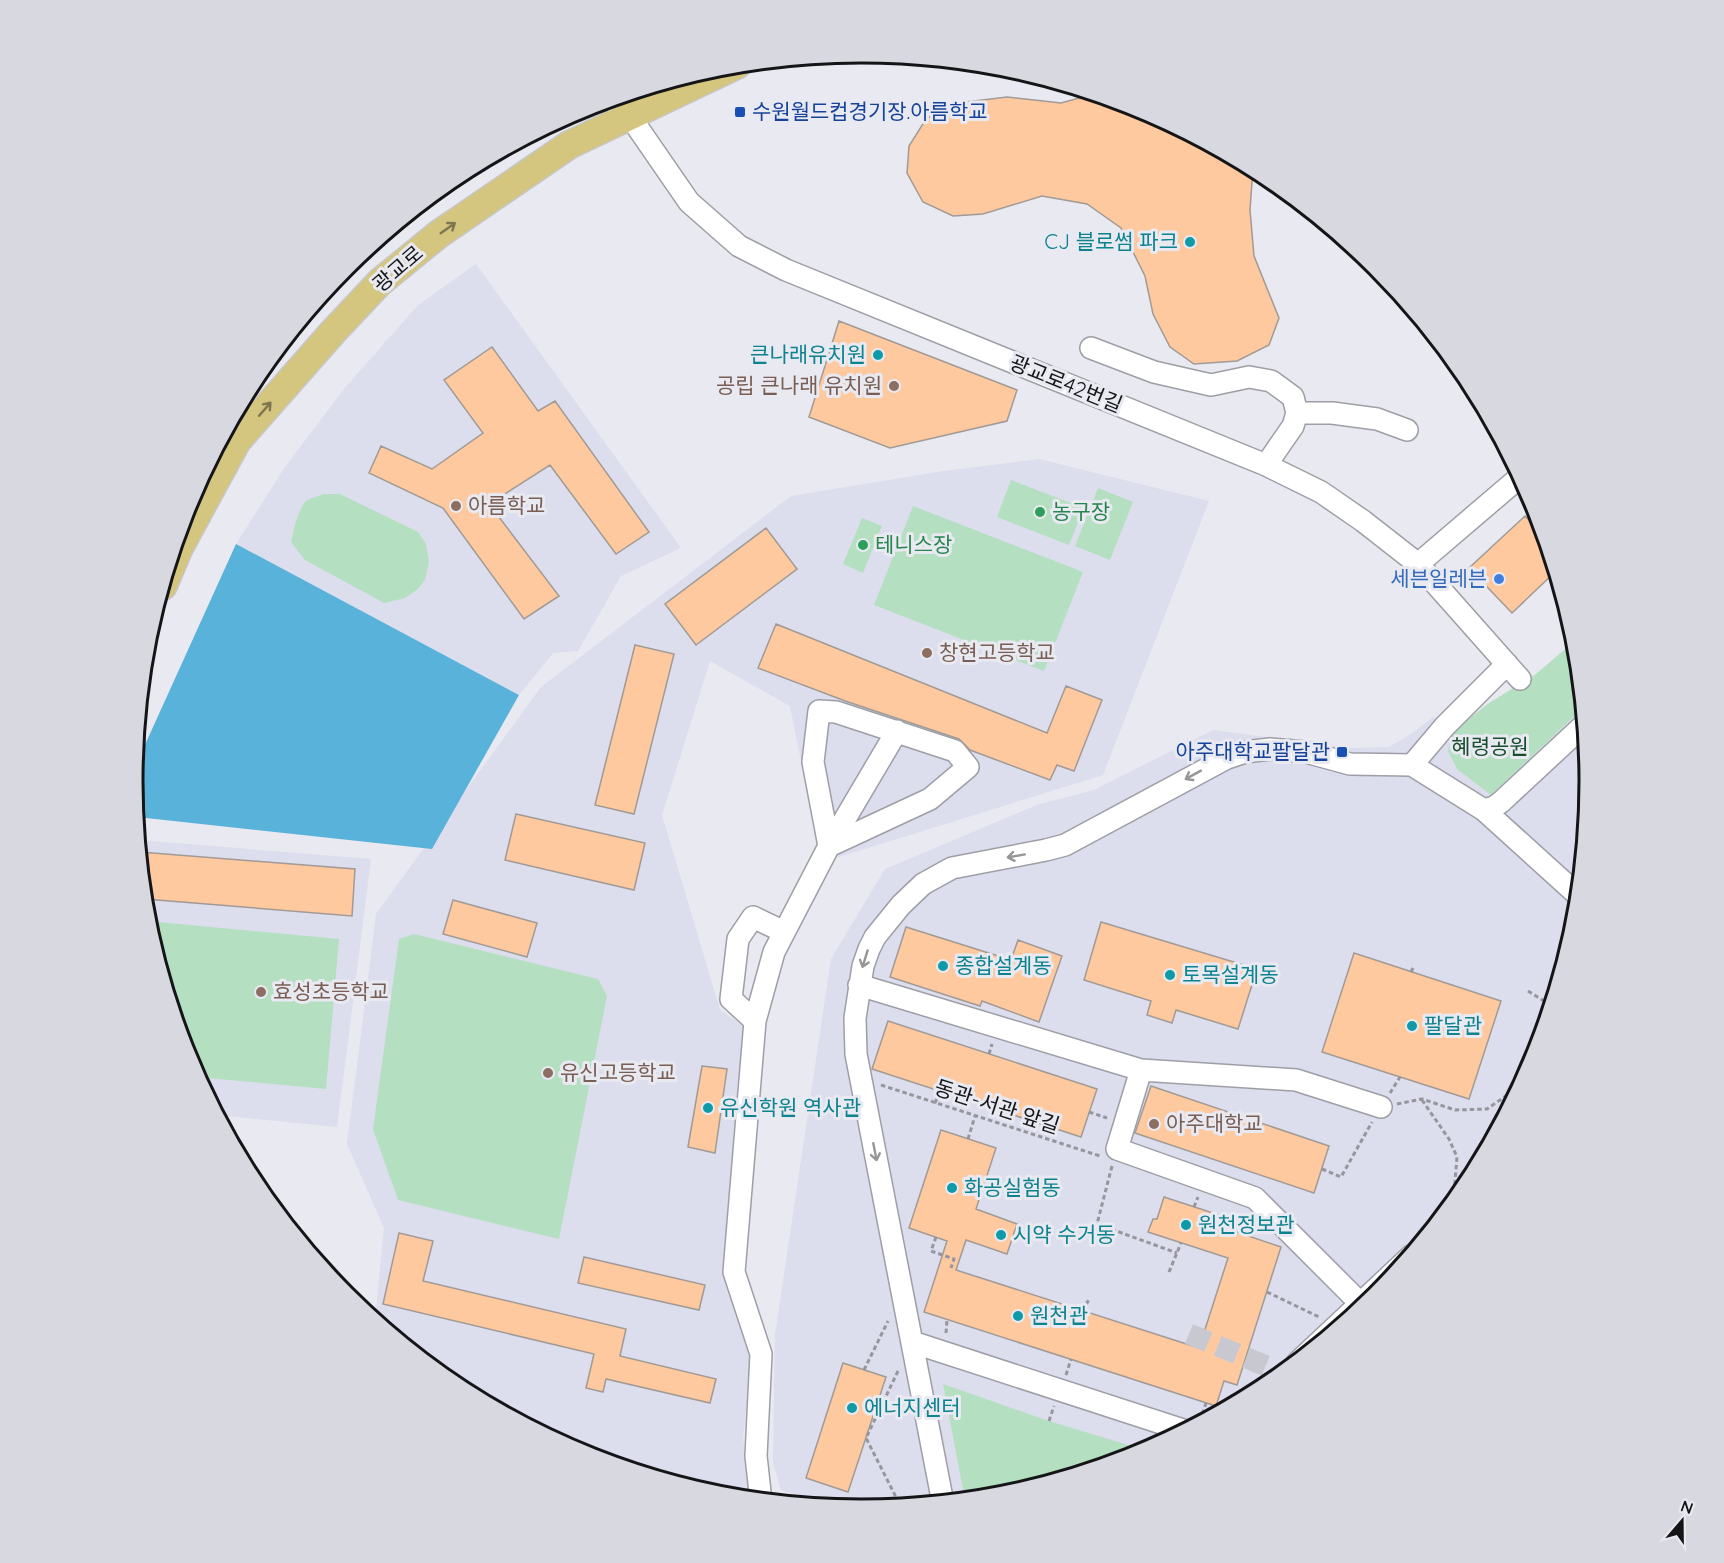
<svg xmlns="http://www.w3.org/2000/svg" width="1724" height="1563" font-family="Quicksand,'Noto Sans KR',sans-serif">
	<rect width="100%" height="100%" fill="#e8e9f1"/>
	<path fill="#dcdded" d="M476 264 681 548 621 576 578 651 553 653 519 695 236 544 285 467 344 389 418 305Z
		M1039 459 1209 501 1103 775 839 857 818 845 790 706 710 661 662 815 720 1010 744 1026 726 1275 752 1360 743 1437 750 1499 719 1496 583 1455 457 1387 375 1320 384 1228 347 1144 376 914 541 687 791 496 944 471Z
		M1584 707 1591 782 1577 924 1535 1061 1468 1187 1377 1297 1267 1388 1141 1455 1004 1497 862 1510 828 1507 781 1490 773 1463 775 1335 831 959 885 869 1037 805 1094 790 1213 730 1350 748 1389 747 1411 734 1433 717 1453 731 1491 795Z
		M139 840 371 859 337 1127 217 1115 188 1060 147 923Z"/>
	<path fill="#b4e0c1" d="M1011 480 1084 508 1069 545 997 517Z
		M1098 488 1133 502 1110 560 1075 546Z
		M324 494H340L418 532 426 544 429 562 425 580 418 589 405 598 384 603 305 560 291 542C294 530 297 511 306 501 310 498 319 496 324 494Z
		M913 506 1083 572 1044 671 874 605Z
		M862 518 882 526 863 573 843 564Z
		M1577 639 1584 707 1491 795 1457 769 1448 751 1453 731 1489 703 1536 674Z
		M147 921 339 939 326 1089 197 1077 188 1060Z
		M414 934 598 979 607 996 559 1239 398 1200 373 1129 399 939Z
		M943 1384 1049 1421 1148 1451 1141 1455 1004 1497 965 1500Z"/>
	<path fill="#59b2da" d="M236 544 519 695 432 849 137 817 133 781 134 769Z"/>
	<path fill="#ffc99f" stroke="#a19a95" stroke-width="1.5" d="M1094 94 1141 108 1253 168 1250 210 1254 256 1279 318 1269 345 1237 361 1194 364 1170 347 1153 314 1145 276 1121 228 1087 204 1042 196 983 214 953 216 923 202 907 173 909 146 926 119 949 104 1007 97 1061 103Z
		M839 321 1017 390 1007 421 890 448 809 417Z
		M492 347 538 411 555 401 649 532 616 554 550 465 489 504 559 596 524 619 443 508 369 473 381 446 432 469 483 433 444 380Z
		M1525 516 1546 538 1556 571 1512 613 1469 568Z
		M766 528 797 569 696 645 665 604Z
		M776 624 1047 733 1066 686 1102 700 1074 771 1057 765 1050 780 970 750 959 739 848 702 758 668Z
		M635 645 674 654 634 814 595 805Z
		M516 814 645 843 634 890 505 860Z
		M140 852 355 869 352 916 145 899Z
		M453 900 537 923 527 957 443 934Z
		M1101 922 1257 969 1238 1029 1176 1010 1172 1023 1147 1015 1151 1001 1084 980Z
		M906 927 1011 960 1018 940 1062 956 1039 1022 982 1001 980 1006 890 977Z
		M1354 953 1501 1001 1469 1099 1322 1052Z
		M888 1021 1097 1089 1081 1137 872 1069Z
		M702 1066 727 1069 715 1153 688 1147Z
		M1151 1086 1329 1146 1314 1193 1135 1133Z
		M941 1130 996 1148 976 1209 1017 1224 1007 1254 966 1240 956 1270 1199 1348 1228 1258 1148 1232 1153 1219H1157L1164 1197 1225 1217 1222 1227 1281 1247 1237 1385 1224 1381 1216 1406 924 1312 947 1241 909 1228Z
		M399 1233 433 1241 423 1281 626 1329 620 1356 716 1379 710 1403 606 1379 603 1392 586 1388 594 1354 383 1304Z
		M584 1257 705 1285 699 1310 578 1283Z
		M843 1363 886 1377 848 1492 806 1478Z"/>
	<g fill="none" stroke-linecap="round" stroke-linejoin="round">
		<path stroke="#c8c9d0" stroke-width="21" stroke-dasharray="21 10" stroke-linecap="butt" d="M1189 1334 1271 1368 1282 1375"/>
		<g stroke="#9e9ea6" stroke-width="24">
			<path id="minor" d="M611 100 629 115 689 202 739 246 786 270 1266 465 1321 492 1363 521 1418 564 1520 679
				M1091 348 1154 372 1211 385 1249 377 1271 381 1293 397 1297 413 1293 426 1266 465
				M1297 413H1332L1377 419 1407 430
				M1418 564 1521 476
				M819 711 836 712 955 751 968 767 930 799 829 846 813 762Z
				M1412 765 1445 726 1507 664
				M1484 810 1494 807 1501 802 1585 724
				M859 985 1141 1070
				M755 1021 731 999 738 939 753 917 784 932
				M1361 1304 1255 1198 1117 1149 1141 1070 1296 1080 1381 1107
				M912 1342 1186 1431
				M1297 1363 1411 1256
				M761 1501 756 1456 761 1354 734 1272 755 1021 774 952 829 846 897 731
				M943 1503 856 1054 855 1018 863 966 869 949 875 937 901 905 923 884 952 868 1046 850 1065 845 1227 758 1245 752 1270 749 1306 752 1350 764 1412 765 1484 810 1580 897"/>
		</g>
		<g stroke="#c7c7c8" stroke-width="30">
			<path id="major" d="M163 586 179 548 237 441 332 333 380 282 439 234 569 145 737 65"/>
		</g>
		<path stroke="#96969c" stroke-width="3" stroke-dasharray="4.5 3" stroke-linecap="butt" d="M1411 972 1413 968
			M1528 991 1552 1006
			M989 1054 992 1044
			M881 1085 1100 1156
			M1390 1093 1400 1077
			M1422 1100 1449 1139 1457 1157 1453 1205
			M935 1103 940 1091
			M1397 1104 1422 1099 1455 1110 1487 1109 1523 1084
			M1089 1112 1107 1118
			M968 1139 975 1116
			M1112 1166 1097 1224 1177 1253
			M1322 1169 1341 1177 1372 1122
			M1194 1207 1198 1197
			M936 1237 931 1251 954 1259 951 1268
			M1169 1272 1181 1243
			M1267 1292 1319 1317
			M1083 1311 1089 1299
			M946 1333 947 1320
			M864 1370 888 1321
			M898 1371 866 1438 901 1507
			M1066 1375 1071 1359
			M1049 1421 1054 1406
			M1200 1421 1206 1403"/>
		<use href="#minor" stroke="#fff" stroke-width="21"/>
		<use href="#major" stroke="#d4c57f" stroke-width="27"/>
	</g>
	<defs><path id="oneway-shaft" d="M-6 0H5M1.5-3L5.5 0L1.5 3" fill="none" stroke-width="1.6" stroke-linecap="round" stroke-linejoin="round" transform="scale(1.5)"/></defs>
	<g stroke="#7e7651">
		<use href="#oneway-shaft" transform="translate(448 228) rotate(-35)"/>
		<use href="#oneway-shaft" transform="translate(265 409) rotate(-49)"/>
	</g>
	<g stroke="#969697">
		<use href="#oneway-shaft" transform="translate(1193 775) rotate(151)"/>
		<use href="#oneway-shaft" transform="translate(1016 856) rotate(170)"/>
		<use href="#oneway-shaft" transform="translate(865 959) rotate(107)"/>
		<use href="#oneway-shaft" transform="translate(875 1152) rotate(79)"/>
	</g>
	<g fill="#1a4fb4" stroke="#e8e9f1" stroke-width="2">
		<rect x="734" y="106" width="12" height="12" rx="3"/>
		<rect x="1336" y="746" width="12" height="12" rx="3"/>
	</g>
	<g fill="#0f9aa8" stroke="#e8e9f1" stroke-width="2">
		<circle cx="1190" cy="242" r="6"/>
		<circle cx="878" cy="355" r="6"/>
		<circle cx="943" cy="966" r="6"/>
		<circle cx="1170" cy="975" r="6"/>
		<circle cx="1412" cy="1026" r="6"/>
		<circle cx="708" cy="1108" r="6"/>
		<circle cx="952" cy="1188" r="6"/>
		<circle cx="1186" cy="1225" r="6"/>
		<circle cx="1001" cy="1235" r="6"/>
		<circle cx="1018" cy="1316" r="6"/>
		<circle cx="852" cy="1408" r="6"/>
	</g>
	<g fill="#8d6e63" stroke="#e8e9f1" stroke-width="2">
		<circle cx="894" cy="386" r="6"/>
		<circle cx="456" cy="506" r="6"/>
		<circle cx="927" cy="653" r="6"/>
		<circle cx="261" cy="992" r="6"/>
		<circle cx="548" cy="1073" r="6"/>
		<circle cx="1154" cy="1124" r="6"/>
	</g>
	<g fill="#2e9e5b" stroke="#e8e9f1" stroke-width="2">
		<circle cx="1040" cy="512" r="6"/>
		<circle cx="863" cy="545" r="6"/>
	</g>
	<circle fill="#3f7fe0" stroke="#e8e9f1" stroke-width="2" cx="1499" cy="579" r="6"/>
	<g text-anchor="middle" stroke-width="6" stroke-linejoin="round" paint-order="stroke">
		<g font-size="21" fill="#164399" stroke="#e8e9f1" text-anchor="start">
			<text x="752" y="119">수원월드컵경기장.아름학교</text>
			<text x="1330" y="759" text-anchor="end">아주대학교팔달관</text>
		</g>
		<g font-size="21" fill="#0d838f" stroke="#e8e9f1" text-anchor="start">
			<text x="1178" y="249" text-anchor="end">CJ 블로썸 파크</text>
			<text x="866" y="362" text-anchor="end">큰나래유치원</text>
			<text x="955" y="973">종합설계동</text>
			<text x="1182" y="982">토목설계동</text>
			<text x="1424" y="1033">팔달관</text>
			<text x="720" y="1115">유신학원 역사관</text>
			<text x="964" y="1195">화공실험동</text>
			<text x="1198" y="1232">원천정보관</text>
			<text x="1013" y="1242">시약 수거동</text>
			<text x="1030" y="1323">원천관</text>
			<text x="864" y="1415">에너지센터</text>
		</g>
		<g font-size="21" fill="#151518" stroke="#e8e9f1">
			<text transform="translate(398 269) rotate(-41)" y="7">광교로</text>
			<text transform="translate(1066 384) rotate(22)" y="7">광교로42번길</text>
			<text transform="translate(997 1107) rotate(18)" y="7">동관-서관 앞길</text>
		</g>
		<g font-size="21" fill="#785e54" stroke="#e8e9f1" text-anchor="start">
			<text x="882" y="393" text-anchor="end">공립 큰나래 유치원</text>
			<text x="468" y="513">아름학교</text>
			<text x="939" y="660">창현고등학교</text>
			<text x="273" y="999">효성초등학교</text>
			<text x="560" y="1080">유신고등학교</text>
			<text x="1166" y="1131">아주대학교</text>
		</g>
		<g font-size="21" fill="#27864d" stroke="#e8e9f1" text-anchor="start">
			<text x="1052" y="519">농구장</text>
			<text x="875" y="552">테니스장</text>
		</g>
		<g font-size="21" fill="#366cbe" stroke="#e8e9f1" text-anchor="end">
			<text x="1487" y="586">세븐일레븐</text>
		</g>
		<g font-size="21" fill="#174e2e" stroke="#e8e9f1">
			<text x="1490" y="754">혜령공원</text>
		</g>
	</g>
	<path d="M0 0H1724V1563H0ZM143 781a718 718 0 1 1 1436 0a718 718 0 1 1-1436 0Z" fill="#d7d8e0" fill-rule="evenodd"/>
	<path fill="none" stroke="#151518" stroke-width="3" d="M143 781a718 718 0 1 1 1436 0a718 718 0 1 1-1436 0Z"/>
	<g transform="translate(1682 1521) rotate(20)" stroke="#e8e9f1" stroke-width="4.5" paint-order="stroke">
	<path d="M0-4.5L10 22L0 15L-10 22Z" fill="#151518"/>
	<text y="-9" font-size="16" font-weight="bold" text-anchor="middle" fill="#151518">N</text>
	</g>
</svg>
